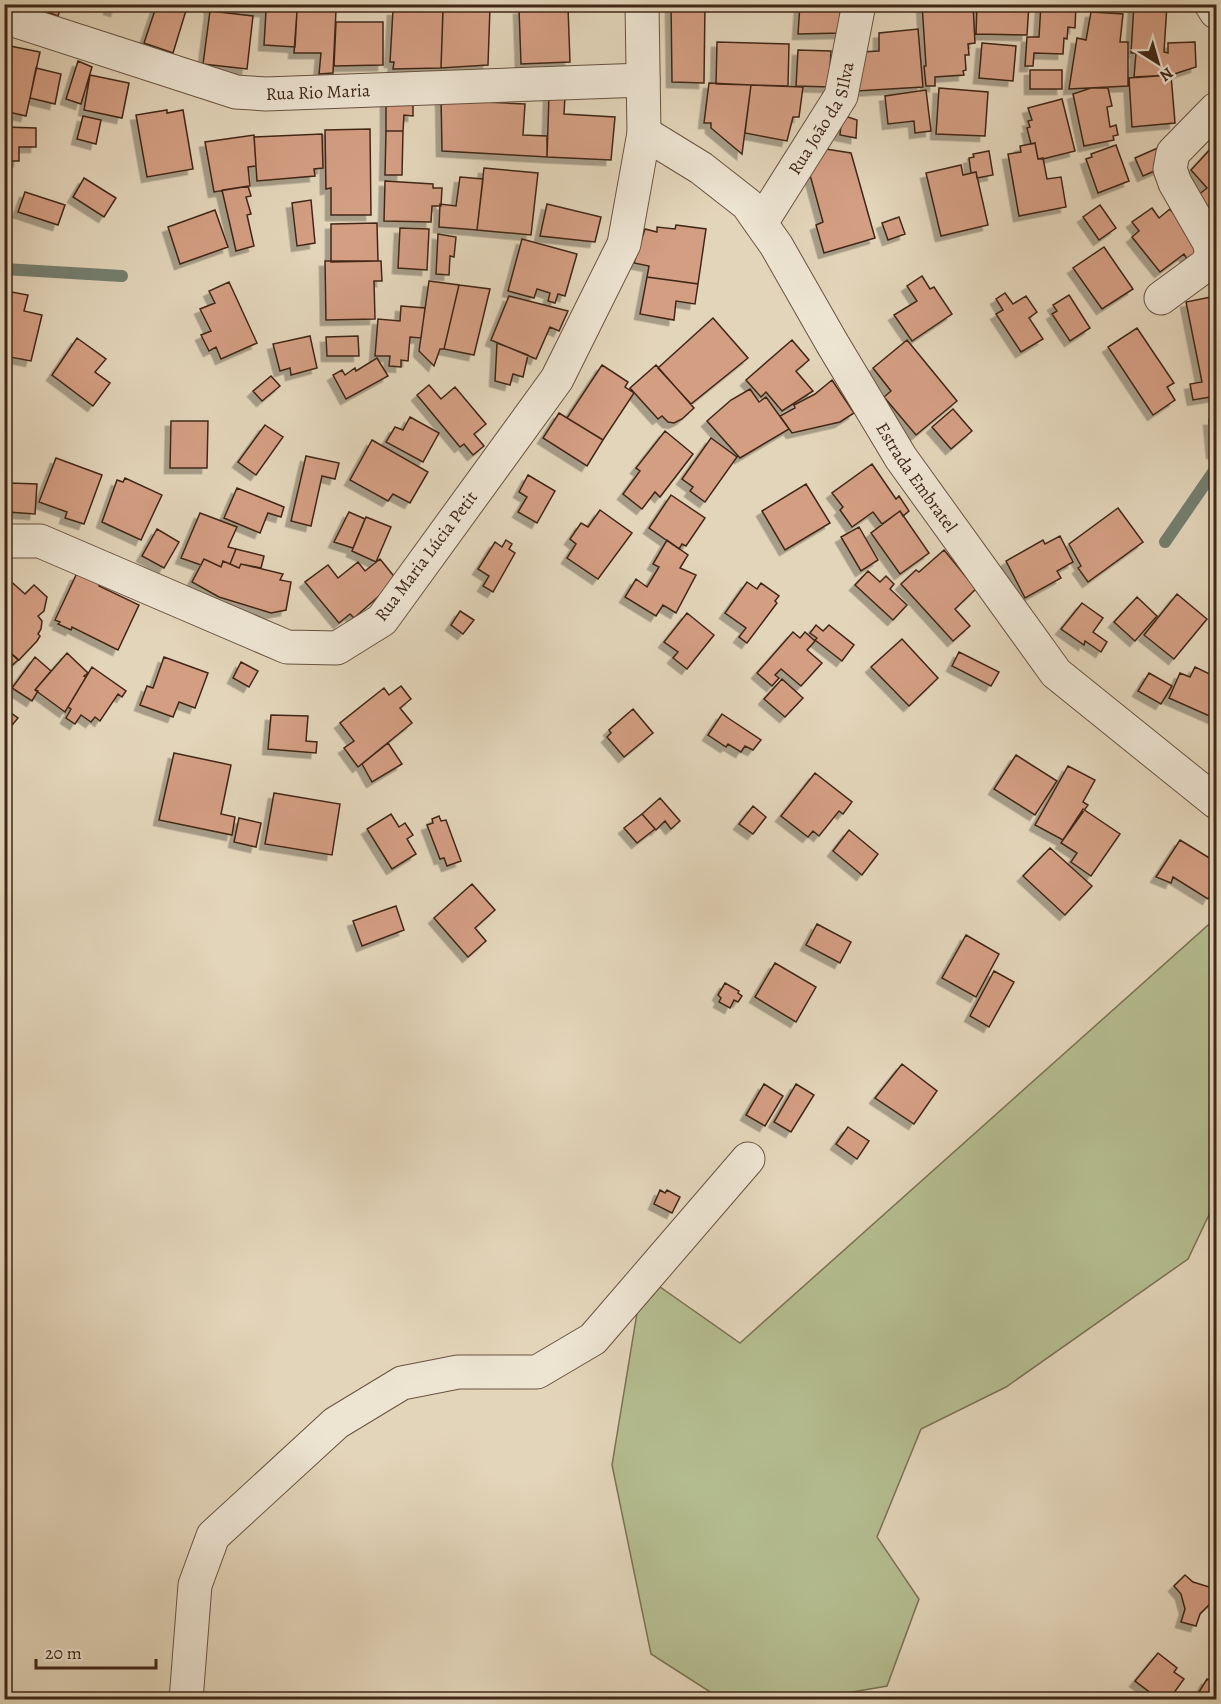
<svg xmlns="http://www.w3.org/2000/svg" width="1221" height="1704" font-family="Alegreya,serif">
	<defs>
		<filter id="shadow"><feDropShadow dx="-5.5" dy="5.5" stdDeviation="0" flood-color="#0004"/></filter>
	</defs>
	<rect width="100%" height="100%" fill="#e3d5ba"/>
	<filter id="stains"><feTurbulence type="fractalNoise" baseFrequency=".00333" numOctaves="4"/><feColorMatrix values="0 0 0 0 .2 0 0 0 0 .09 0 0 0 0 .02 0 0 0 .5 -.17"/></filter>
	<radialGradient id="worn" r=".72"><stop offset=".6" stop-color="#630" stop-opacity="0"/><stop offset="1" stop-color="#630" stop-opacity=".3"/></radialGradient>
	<path fill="#b4bd90" stroke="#7a7254" stroke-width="1.5" d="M1216 918V1200L1188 1259 1006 1387 921 1429 877 1537 919 1599 887 1686 812 1699H721L651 1654 612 1465 637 1313 660 1287 740 1343Z"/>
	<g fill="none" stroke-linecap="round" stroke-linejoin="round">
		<path stroke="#747f70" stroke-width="12" d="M4 269 122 276
			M1165 542 1216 468"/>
	</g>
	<path fill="#d49e83" stroke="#402717" stroke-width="1.5" filter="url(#shadow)" d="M27 4H62L58 16Z
		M111 4H118L116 11 109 9Z
		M157 4H188L173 53 144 43Z
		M209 4H259V11H210Z
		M259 4H345V6L293 7 292 11H259Z
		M671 4 705 5 704 83 672 82Z
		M800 4H840L841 33 798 34Z
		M922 4H973L975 43 968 44 969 55H965L966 70 963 71 964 75 935 77V86H926L924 66H926Z
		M977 4H1029L1027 35 976 34Z
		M1041 4H1076L1075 28 1068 27 1067 39 1064 38 1063 54 1034 53 1033 66H1025L1027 37H1039Z
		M1134 4H1167L1164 52 1168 53V43L1195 42 1196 67 1171 75 1134 77 1136 53H1131Z
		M490 7 488 65 441 68 443 8Z
		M568 7 570 62 521 64 519 9Z
		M336 10 333 73 319 74 321 53H294L297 11Z
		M393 10 443 11 441 68 393 69 394 62H390Z
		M210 11 253 16 247 69 203 64Z
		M266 11H297L295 47 264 45Z
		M1091 12 1123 14 1120 42H1128V86L1069 89 1077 38 1086 40Z
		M336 22H383V65L334 66Z
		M918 29 923 87 856 91 860 52 879 51V33Z
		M717 42 789 44 788 86 716 84Z
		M982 43 1016 46 1013 81 979 78Z
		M10 46 40 52 26 116 4 111V71Z
		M798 50 831 51 829 87 796 86Z
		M78 61 92 67 81 104 66 99Z
		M36 68 61 74 55 104 30 98Z
		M1030 70H1062V89H1030Z
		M90 75 129 83 122 118 84 110Z
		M1171 75 1175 123 1132 127 1129 78Z
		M709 83 751 85 742 154 711 128V123H704Z
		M751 85 803 87 799 117H793L787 141 745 133Z
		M939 88 988 92 985 136 936 134Z
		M1091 88H1108L1112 106 1107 107 1110 127 1116 125 1118 135 1113 136 1114 140 1084 146 1073 94Z
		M926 90 931 131 915 133 914 121 888 124 885 96Z
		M549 95 565 96 564 114 615 117 611 160 547 157Z
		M441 97 463 101 525 104 523 135 547 136V157L442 151Z
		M413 99V116L404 115 403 131H386V100Z
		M1062 99 1075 151 1043 159H1038L1035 143 1031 144 1027 128 1030 127 1028 121 1032 120 1028 108Z
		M167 110V113L183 110 193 169 147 177 136 115Z
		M842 115 857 120 856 138 840 135Z
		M83 116 101 120 96 144 77 139Z
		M4 127 36 128V147H19V161H4Z
		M370 129 371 215H331V188L326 189 325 130Z
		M386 131H403L402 175H385Z
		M322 134 323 168 314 169 315 176 257 181 254 137Z
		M254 135 256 166 248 167 250 186 214 192 205 142Z
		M1035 143 1038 159 1043 158 1047 179 1061 177 1066 207 1019 216 1008 154 1021 152 1020 146Z
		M1216 143V212L1210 205 1202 211 1192 200 1207 188 1191 170Z
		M1116 145 1129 181 1098 193 1086 159 1092 157 1091 154Z
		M813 147 851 153 875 238 824 253 816 225 823 222 810 175Z
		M1160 147 1168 165 1143 176 1135 158Z
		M989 151 993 175 977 178 976 172 971 173 969 158 974 157 973 154Z
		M961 165 963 175 976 172 988 225 941 236 926 173Z
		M484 168 538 173 531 235 477 230Z
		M460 177 483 179 477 230 439 227 440 204 456 206Z
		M84 178 116 198 104 217 73 197Z
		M385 181 433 184V188H442L441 206H432L431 222 384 221Z
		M248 186 251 196 246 197 251 214 247 215 254 246 236 251 222 190Z
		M25 192 65 205 58 225 18 212Z
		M311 200 315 243 297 246 292 203Z
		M547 204 601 217 595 242 540 236Z
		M1100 205 1116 228 1099 240 1083 217Z
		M1152 208 1159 218 1170 209 1203 252 1189 262 1184 254 1160 272 1132 237 1139 231 1132 222Z
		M215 210 228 247 180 264 168 227Z
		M899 217 905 234 888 240 882 223Z
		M377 223 378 261 331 262V224Z
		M676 225 706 229 698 284 647 277 649 266 634 263 645 229 657 232V227L675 229Z
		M400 228 429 229 427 270 398 268Z
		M438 234 456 237 454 257 450 256 449 275 436 274Z
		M522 239 577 254 565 296 558 294 555 303 548 301 550 293 537 289 534 298 508 291Z
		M1104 247 1133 289 1102 309 1073 268Z
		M325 261H381L382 281H374L375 319 326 320Z
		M922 276 930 289 934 287 952 314 912 341 894 315 917 301 907 286Z
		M647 277 698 284 695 304 676 301 674 320 640 314Z
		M429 281 459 285 444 349H440L434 366 419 351Z
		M229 282 257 343 221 359 216 347 209 351 201 335 211 331 200 309 215 303 209 291Z
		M459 285 490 289 474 355 444 349Z
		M6 291 28 295 24 311 42 315 31 361 4 356V298Z
		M1005 293 1013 304 1026 296 1037 312 1029 318 1043 339 1021 352 996 314 1003 310 996 299Z
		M1069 295 1090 328 1070 341 1052 314 1057 311 1053 305Z
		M509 296 568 311 559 331 550 327 536 359 491 340Z
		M1216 296V396L1193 400 1190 384 1202 382 1186 302Z
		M401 306 425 308 421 338 410 337 408 361 401 360V367L389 366 390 356H375L378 319 400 321Z
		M713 318 748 358 691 404 658 368Z
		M1137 328 1174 383 1167 387 1175 400 1153 415 1108 347Z
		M310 336 317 368 291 375 290 368 280 371 273 344Z
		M358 336 359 356H327L326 337Z
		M77 338 106 359 95 372 110 383 93 406 52 375Z
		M792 340 809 360 796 371 813 391 782 411 766 392 761 397 746 380Z
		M907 340 957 401 916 435 884 397 891 391 873 368Z
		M497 343 528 355 523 377 513 374 510 385 495 381Z
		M377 358 388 376 346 399 333 375 342 370 345 375 355 368 356 371Z
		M602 365 628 382 625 387 634 393 603 440 567 418Z
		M656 365 694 408 682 419 674 423 668 422 662 416 658 419 630 388Z
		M271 376 280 386 262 401 253 391Z
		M832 380 854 413 840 422 792 433 780 416 795 408 794 405 815 394Z
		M429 385 441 399 455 387 486 424 474 434 484 446 473 455 464 444 460 447 417 395Z
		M750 389 759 402 766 397 789 429 740 458 707 421 731 400Z
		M953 409 972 431 951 449 932 427Z
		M559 413 603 440 587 466 543 438Z
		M410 417 439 433 423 462 386 442 395 427 403 430Z
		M1209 420H1216V453H1212Z
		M171 421H208L207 468H170Z
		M4 425 10 426 5 493H4Z
		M265 425 283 437 256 475 238 462Z
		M665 431 693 454 660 497 655 492 642 509 623 494 640 471 636 468Z
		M711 438 737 457 705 502 690 491 693 487 682 479Z
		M372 440 428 472 410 503 393 494 388 501 350 480Z
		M306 456 339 463 335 479 322 476 311 526 291 521Z
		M56 458 102 475 84 524 65 518 67 512 39 502Z
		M872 464 896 499 899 496 909 511 903 516 900 511 882 524 873 512 852 527 840 510 843 507 832 493Z
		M528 475 555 491 537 523 518 512 527 497 519 492Z
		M125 478 162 495 141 540 102 522 117 480 123 482Z
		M10 483 37 484 35 514 8 512Z
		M806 484 830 523 785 550 762 511Z
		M237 488 284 507 281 517 268 513 260 533 224 518Z
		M671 495 705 518 686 546 682 544 679 549 649 528Z
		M1118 508 1143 542 1088 582 1078 568 1081 566 1069 544Z
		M600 510 632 533 598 579 567 558 576 544 570 539 581 523 588 527Z
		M900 511 929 553 900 574 871 533Z
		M349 512 365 519 353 548 334 542Z
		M200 513 237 527 228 547 236 549 230 564 223 561 221 567 204 559 201 565 181 558Z
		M366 517 391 527 376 562 352 551Z
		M859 527 878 560 861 571 841 537Z
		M157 529 179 542 164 568 142 556Z
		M1060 536 1073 562 1057 571 1061 578 1025 598 1006 561 1043 540 1045 544Z
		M506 540 512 544 509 549 515 553 493 592 483 586 489 576 478 569 495 542 502 547Z
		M667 540 688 555 680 568 696 575 676 613 663 605 656 616 625 597 636 579 647 587 659 567 653 564Z
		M236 549 264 556 261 568 241 564 239 568 230 564Z
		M944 550 976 589 955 609 970 626 953 641 901 584 916 570 919 572Z
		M204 559 221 567 223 561 239 568 241 564 283 574 280 580 291 582 286 610 271 613 219 597 192 582Z
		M380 559 397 580 354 618 350 614 339 623 305 582 328 565 338 578 358 562 365 571Z
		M868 571 880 582 886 576 894 584 890 589 907 605 893 620 855 585Z
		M79 574 101 583 99 586 139 605 118 650 72 627 71 630 58 624 60 622 55 620 76 575Z
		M6 577 25 594 34 585 47 597 44 611 38 616 42 621 41 629 38 634 40 636 37 641 19 660 4 647V579Z
		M747 582 757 589 761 583 779 596 775 601 777 603 747 643 739 637 746 628 725 613Z
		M1177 594 1207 619 1174 659 1144 635Z
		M1137 597 1157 616 1135 641 1114 622Z
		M1082 603 1103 618 1093 632 1107 642 1101 652 1085 641 1084 645 1061 629Z
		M460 611 474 620 463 634 451 625Z
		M687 613 714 635 687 669 673 658 678 652 664 642Z
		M816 625 823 631 829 625 854 645 842 661 815 640 817 638 810 633Z
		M793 632 800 638 805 632 815 641 807 650 822 663 801 686 781 669 775 675 779 678 772 686 757 673Z
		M902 639 938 678 909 706 871 667Z
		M4 647 18 660 7 670 4 667Z
		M959 652 999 672 991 686 952 666Z
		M67 653 88 673 84 676 86 677 65 712 35 690Z
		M35 657 51 671 35 690 38 691 32 701 12 688Z
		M164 657 208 673 195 708 179 702 173 717 140 705 147 686 153 688Z
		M241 662 258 671 249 687 233 678Z
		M92 667 126 691 122 697 118 694 100 721 95 717 91 722 81 715 75 724 66 718 71 709 68 707Z
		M1195 667 1216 677 1212 687 1216 689V713L1214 718 1169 698 1180 673 1190 677Z
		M1149 673 1172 686 1161 704 1138 691Z
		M782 679 803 698 785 717 764 699Z
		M401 686 411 699 400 708 412 723 358 767 344 748 354 741 340 723 384 688 389 695Z
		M4 708 18 718 4 735Z
		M633 709 653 733 624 757 607 737 611 733 609 730Z
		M722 714 761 740 753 750 745 746 741 752 728 744 726 747 708 735Z
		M271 715 308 716 306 741 317 742 316 753 268 749Z
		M388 743 402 764 372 782 362 764Z
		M174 753 231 765 221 814 235 817 232 835 159 820Z
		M1016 755 1057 781 1035 815 994 789Z
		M1068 766 1095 780 1083 802 1088 805 1063 840 1035 825Z
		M815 773 852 802 843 814 839 811 819 836 813 831 808 837 781 816Z
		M274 793 340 804 332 855 265 844Z
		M660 798 680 821 671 829 665 821 656 830 642 814Z
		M753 806 766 817 753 834 739 824Z
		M1083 809 1120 834 1091 876 1071 862 1077 853 1061 843Z
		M391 814 399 827 405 823 413 835 407 839 416 854 392 869 367 829Z
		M642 814 655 829 637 843 624 828Z
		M439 816 441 821 446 820 461 861 447 866 444 858 440 859 427 825 433 823 432 819Z
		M239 818 261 823 256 847 234 842Z
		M849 830 878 854 862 875 833 851Z
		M1180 840 1216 862V884L1208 899 1173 877 1171 883 1156 877Z
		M1050 848 1092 886 1065 915 1023 876Z
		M472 884 495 910 475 928 486 941 468 957 434 918Z
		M396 906 404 930 362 946 353 921Z
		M817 924 851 942 840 963 806 945Z
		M966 935 999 954 976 997 942 978Z
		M775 963 816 987 796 1022 755 997Z
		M994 971 1014 982 989 1027 970 1016Z
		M725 983 739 991 738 993 742 996 738 1002 734 1000 730 1008 719 1002 721 998 718 995Z
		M902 1064 937 1091 914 1124 875 1098Z
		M764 1084 783 1096 765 1126 746 1115Z
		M796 1084 814 1095 791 1132 774 1122Z
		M848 1127 869 1141 857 1159 836 1144Z
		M660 1190 665 1193 667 1190 680 1197 672 1213 654 1204Z
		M1185 1575 1193 1582 1209 1587 1216 1585V1602L1211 1603 1200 1614 1196 1626 1181 1622 1185 1609 1181 1594 1174 1586Z
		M1158 1653 1177 1668 1174 1672 1184 1679 1173 1694 1181 1700H1160L1135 1681Z
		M1207 1679 1216 1683V1700H1194Z"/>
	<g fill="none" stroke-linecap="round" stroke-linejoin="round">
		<g stroke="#695240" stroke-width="35">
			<g id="minor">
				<path d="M1211 4 1216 12"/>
				<path id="s1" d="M4 17 236 92 266 94 643 80"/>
				<path id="s2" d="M644 133 701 168 747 204 776 245 832 343 901 458 1056 673 1216 802"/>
				<path id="s3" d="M761 223 841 96 859 4"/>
				<path d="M1161 298 1206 265 1212 254 1209 242 1175 183 1170 169 1173 153 1216 109"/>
				<path d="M4 541H40L287 647 337 648 382 620 557 379 624 244 644 133 642 4"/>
				<path d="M186 1700 195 1585 213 1536 336 1423 402 1383 458 1372H537L593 1339 748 1159"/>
			</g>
		</g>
		<use href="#minor" stroke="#ede4d2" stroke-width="33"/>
	</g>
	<g text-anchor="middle" stroke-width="5" stroke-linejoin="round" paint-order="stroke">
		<g font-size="18" fill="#402717" stroke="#ede4d2">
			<text dy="6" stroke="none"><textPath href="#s1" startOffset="326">Rua Rio Maria</textPath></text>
			<text dy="6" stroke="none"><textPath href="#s3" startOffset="122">Rua João da SIlva</textPath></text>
			<text dy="6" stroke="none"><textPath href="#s2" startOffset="447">Estrada Embratel</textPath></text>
			<text transform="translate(426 556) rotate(-53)" y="6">Rua Maria Lúcia Petit</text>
		</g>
	</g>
	<rect width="1221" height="1704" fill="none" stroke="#e3d5ba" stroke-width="24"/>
	<rect x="6" y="6" width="1209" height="1692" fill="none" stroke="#402717" stroke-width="3"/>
	<rect x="12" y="12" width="1197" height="1680" fill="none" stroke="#402717" stroke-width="1.5"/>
	<g transform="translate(1158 63) rotate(143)" stroke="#ede4d2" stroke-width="4.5" paint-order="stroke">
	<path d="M0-4.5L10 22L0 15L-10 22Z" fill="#402717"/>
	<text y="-9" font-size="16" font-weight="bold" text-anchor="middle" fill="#402717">N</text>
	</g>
	<path d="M36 1659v9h120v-9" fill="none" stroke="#402717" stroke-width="3"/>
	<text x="45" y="1659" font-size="18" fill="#402717" stroke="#ede4d2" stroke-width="4.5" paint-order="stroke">20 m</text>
	<rect width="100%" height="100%" filter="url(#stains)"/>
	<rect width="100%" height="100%" fill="url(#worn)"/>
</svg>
